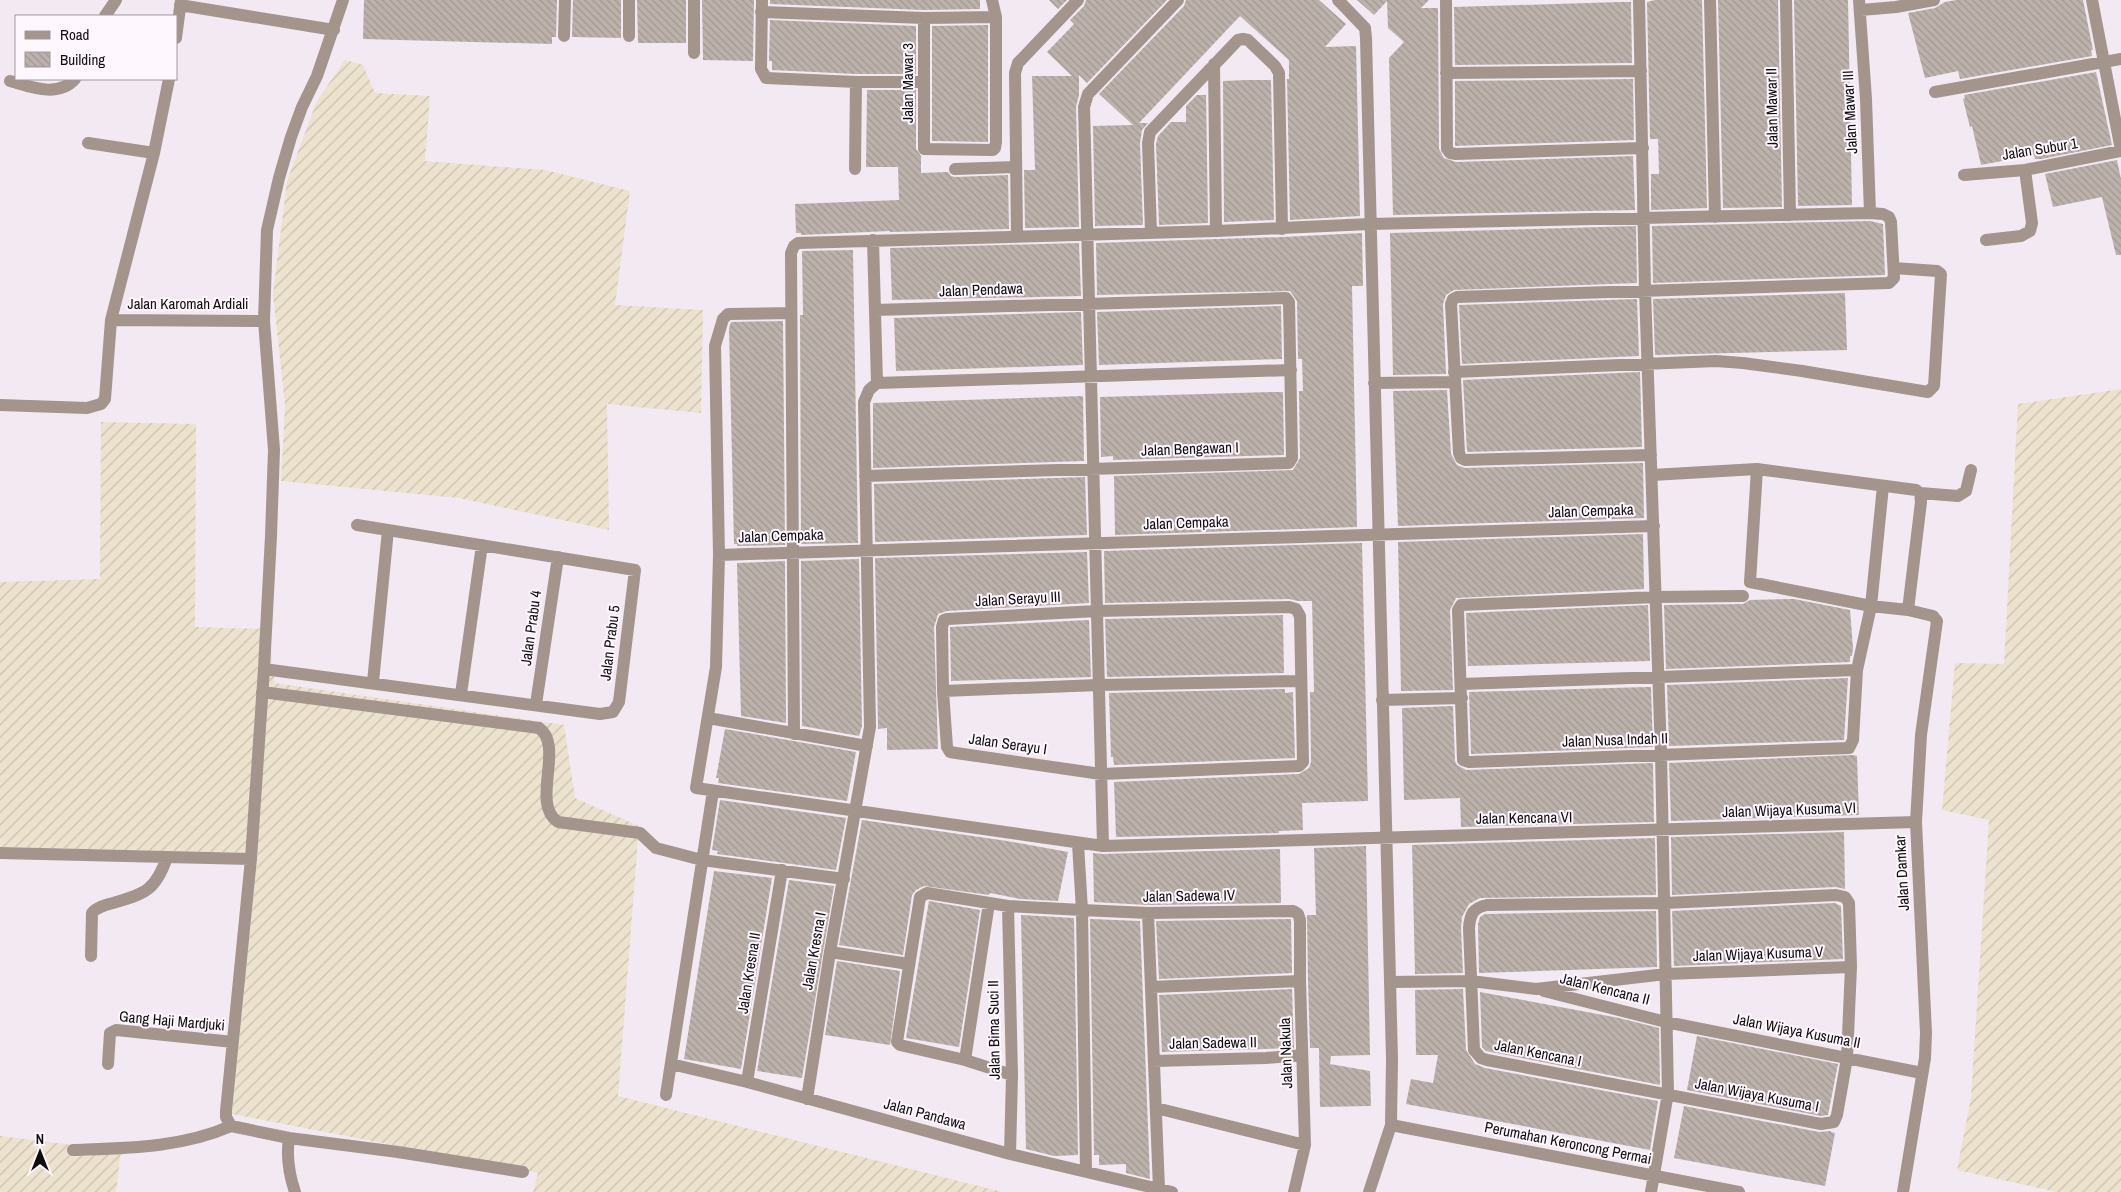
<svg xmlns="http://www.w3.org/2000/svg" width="2121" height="1192" font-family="'Archivo Narrow',sans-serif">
	<defs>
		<pattern id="industrial-furrows" width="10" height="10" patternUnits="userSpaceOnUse" patternTransform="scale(1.25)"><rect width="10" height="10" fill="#ece2cd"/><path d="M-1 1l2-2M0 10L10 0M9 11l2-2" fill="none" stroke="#c9c1af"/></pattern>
		<pattern id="building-back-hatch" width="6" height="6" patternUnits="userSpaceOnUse" patternTransform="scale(1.25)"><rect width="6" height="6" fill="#bcb2ab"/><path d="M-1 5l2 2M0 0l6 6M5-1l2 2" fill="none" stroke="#a19892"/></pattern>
	</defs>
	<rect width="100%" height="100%" fill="#f3e9f2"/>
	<path fill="url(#industrial-furrows)" d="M345 60 363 65 375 93 430 96 425 161 545 170 630 191 615 305 703 310 701 413 607 404 609 530 459 498 281 481 285 405 273 294 287 181 317 101Z
		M2121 389V1192H2057L1957 1170 1971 1097 1989 820 1942 810 1955 663 2004 664 2018 404Z
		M101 422 196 424 195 627 268 629 275 683 564 725 575 798 639 826 618 1096 1003 1192H533L538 1173 232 1114 258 853 0 847V582L100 579Z
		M0 1073V1136L121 1151 116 1192H0Z"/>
	<path fill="url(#building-back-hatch)" d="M364 0H557L556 37H552V44L363 39Z
		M573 0H621V38L572 37Z
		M637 0H686V43H638Z
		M702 0H754L753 61 703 60Z
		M770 0H980V9L924 10 770 4Z
		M1049 0H1067L1058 9Z
		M1086 0H1167L1087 83 1079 75V95L1076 107 1079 227 1025 228 1024 170H1035L1032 76H1072L1047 52 1074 24 1070 20 1084 6Z
		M1186 0H1319L1346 24 1325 47 1356 46 1360 216 1290 220 1287 79H1289V60L1240 16 1139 123H1148L1142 130 1140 143 1143 225 1095 226 1093 126 1133 125 1099 94 1184 6Z
		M1357 0H1429L1421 8H1438L1439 149 1444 158 1456 162 1633 156 1635 210 1393 215 1389 58 1404 42 1388 28 1387 1 1374 15Z
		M1655 0H1702L1707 208 1651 210V174H1659L1658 139H1650L1647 2Z
		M1718 0H1778L1782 207 1723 208Z
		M1794 0H1848L1852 205 1798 206Z
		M1956 0H2083L2093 50H2091L2092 56 1960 79 1958 71 1925 78 1908 13 1935 8 1945 2Z
		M1620 2H1631L1632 63 1455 65 1454 7Z
		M770 20 916 26V74H856L772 70V61H769Z
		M988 25V142L932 141V26Z
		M2096 72 2112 145 2041 159H2035L2034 155 1981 165 1972 126 1970 127 1963 99 1965 98 1964 95Z
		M1633 79 1634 140 1455 146V81Z
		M1247 80H1271L1274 220 1224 222 1223 81Z
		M867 90H916V149L921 156V173L948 172 951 176 955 177 1008 175 1009 229 890 232V231L801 235V233H796L795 204 899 200 898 167H866Z
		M1197 95H1206L1208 223 1159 225 1156 144 1158 136 1171 122H1186V106Z
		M2117 160 2121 179V255H2116L2102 197 2053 207 2045 174Z
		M1870 221 1883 224 1885 275 1653 283 1652 226Z
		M1636 226 1637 283 1454 290 1446 295 1443 304 1446 374 1393 375 1390 233Z
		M1362 233 1363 286H1352L1357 527 1115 535 1114 476 1293 470 1300 458 1299 391H1303L1302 359H1298L1297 301 1290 291 1097 295 1096 243 1283 237Z
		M1079 243 1081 296 892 300 890 248Z
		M853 250 858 543 801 544 800 315H803L802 251Z
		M1845 293 1847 350 1655 355 1653 299Z
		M1637 299 1639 356 1462 364 1459 305Z
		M1281 306 1282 359 1099 365 1097 312Z
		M1081 312 1083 365 896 371 894 318Z
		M783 321 785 545 737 546V544H734L729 328 731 322Z
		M1640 372 1642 447 1467 452 1463 380Z
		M1447 390 1451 454 1457 465 1465 468 1643 463 1644 518 1398 526 1393 391Z
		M1271 392H1283L1284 455 1113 460V456L1101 457 1100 397Z
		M1083 396 1084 461 873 468V403Z
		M1085 477 1087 535 875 542 874 484Z
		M1643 534 1644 589 1456 598 1450 610 1453 690 1401 691 1398 542Z
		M1362 543 1368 801 1302 803 1303 830 1279 831V833L1116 837 1114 782 1299 774 1309 768 1311 762 1310 692H1314L1312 601H1298L1289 599 1105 603 1104 551Z
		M1087 552 1089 603 947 611 938 614 934 627 938 749 887 750V728L878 729 875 558Z
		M859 559 862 726 859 736 802 726 801 561Z
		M785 561 786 723 741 716 737 563Z
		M1794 599 1850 610 1853 648 1852 656H1850V662L1666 669 1664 605 1743 604 1750 600Z
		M1648 605 1650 661 1468 666 1466 613Z
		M1283 615 1284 673 1107 677 1105 619Z
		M1089 620 1091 677 951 681 950 627Z
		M1848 678 1844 740 1669 746 1667 685Z
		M1647 687H1651L1653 747 1471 754 1469 692Z
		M1285 689V693L1293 692 1295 758 1114 765 1113 757H1111L1109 693Z
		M1453 706 1455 761 1457 765 1466 770 1653 763 1654 822 1461 827 1460 798 1404 800 1402 708Z
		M725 729 856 752 847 801 718 783 719 778H716Z
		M1853 755 1857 756 1859 815 1671 821 1669 763Z
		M720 800 846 818 836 870 717 854 718 851 712 850Z
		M862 820 1007 841 1068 852 1058 901 1020 899 990 893 989 895 924 886 916 890 912 895 903 955 839 945Z
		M1844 832 1845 889 1836 887 1672 895 1671 837Z
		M1655 838 1656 895 1480 898 1469 904 1462 917 1461 928 1463 973 1415 974 1412 845Z
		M1366 846 1370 1055 1331 1056 1330 1064 1370 1071 1371 1106 1320 1107 1319 1048H1310L1308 981 1307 915H1316L1314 848Z
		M1280 849 1281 903 1148 905 1094 902 1093 853 1103 854Z
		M714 871 772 878 741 1069 684 1059Z
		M789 880 834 886 802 1078 757 1071Z
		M929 901 980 910 959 1047 906 1038Z
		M1835 903 1841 906 1843 959 1674 966 1672 911Z
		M1656 911 1657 967 1479 973 1478 924 1480 917 1485 914Z
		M1021 915 1074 918 1078 1155 1054 1156 1026 1149Z
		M1090 919 1140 921 1150 1179 1126 1173V1164L1099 1165V1155H1094Z
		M1291 919 1292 973 1159 979 1156 921Z
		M837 961 900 971 890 1045 825 1035Z
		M1292 989 1294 1048 1162 1052 1159 995Z
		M1463 989 1466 1050 1475 1064 1485 1068 1658 1101 1650 1150 1406 1104 1411 1079 1433 1083 1438 1055H1416L1415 990Z
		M1480 992 1619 1018 1659 1028 1660 1085 1486 1051 1482 1047Z
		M1697 1036 1838 1064 1828 1115 1821 1116 1687 1090Z
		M1684 1106 1819 1132 1831 1131V1132L1835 1133 1825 1186 1674 1158Z"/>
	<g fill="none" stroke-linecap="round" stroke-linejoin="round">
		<path stroke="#a3948c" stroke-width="12" d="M629 0V36
			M762 0 761 69 766 78 856 82H924
			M1338 0 1365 28 1366 38 1392 1059 1391 1125 1369 1192
			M1446 0 1447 149 1450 153 1456 154 1643 148
			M1639 0 1645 290 1661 754 1668 1093 1651 1192
			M1710 0 1715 217
			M1786 0 1790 215
			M1859 0 1866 99 1870 213
			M2092 0 2121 150
			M180 5 334 30
			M1861 10 1896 7 1934 0
			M761 12 924 18 996 17
			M105 16 116 0
			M924 18V149L993 150 995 148 996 142V17L992 0
			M564 36 565 0
			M176 38 181 0
			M694 53V0
			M1214 64 1216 231
			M1446 73 1641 71
			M10 81C31 87 58 98 75 79
			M1935 92 2121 59
			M88 143 154 153
			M855 169 856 82
			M955 169 1016 167
			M1964 175 2025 170 2121 151
			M1151 232 1148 143 1150 132 1238 40 1243 39 1248 40 1275 66 1279 73 1282 229
			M1017 236 1015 73 1018 63 1078 0
			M873 240 877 383
			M1986 240 2021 236 2030 231 2032 223 2025 170
			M791 313 728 314 723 319 715 346 719 555 716 667 696 788 1103 846 1916 822
			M111 320 264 321
			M1454 372 1716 361 1743 363 1802 371 1928 392 1934 386 1941 274 1937 271 1894 268
			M1374 383 1455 382
			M0 405 87 408 101 404 105 399 111 320 154 153 169 79
			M1757 469 1750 582 1871 606 1908 610 1933 616 1937 621 1921 735 1916 822 1926 1033 1925 1058 1903 1192
			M1652 475 1757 469 1916 490 1920 493 1958 496 1966 491 1971 470
			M865 476 1289 463 1292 458 1289 302 1286 298 875 310
			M719 555 1654 526
			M1743 596 1656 597 1461 605 1458 610 1463 760 1469 762 1849 748 1853 740 1857 670 1871 606 1883 486
			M1289 607 1296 609 1300 616 1303 762 1299 766 1101 774 956 753 950 752 947 747 943 691 942 627 944 620 947 619 1097 611Z
			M1908 610 1921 502 1920 493
			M264 669 600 714 613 712 619 702 635 570 357 525
			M373 682 388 530
			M1461 684 1857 670
			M943 691 1099 685 1300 681
			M262 692 539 728C565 746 530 804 558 822L640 833 656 848 702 860 844 879
			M461 694 482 545
			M1382 700 1462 698
			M536 704 558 557
			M708 718 867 746
			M794 734 791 253 794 246 798 243 1216 231 1370 224 1870 213 1883 214 1889 217 1891 222 1894 278 1889 283 1457 297 1453 299 1451 304 1459 453 1461 458 1465 460 1651 455
			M1078 844 1082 910 1086 1171
			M1103 846 1084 107 1088 94 1178 0
			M0 853 251 859
			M1836 895 1845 897 1849 903 1851 967 1847 1058 1837 1115 1834 1122 1821 1124 1487 1060 1481 1058 1474 1050 1469 928C1470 914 1473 908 1487 905L1665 903Z
			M1008 906 1012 1075 1010 1154
			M1148 913 1159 1189
			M830 952 909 964
			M91 956 92 913C97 907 105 905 113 903 145 894 156 890 167 857
			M1390 982 1471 981 1536 989 1666 974 1851 967
			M1151 987 1300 981
			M1544 991 1666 1022 1922 1073
			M965 1060 989 903
			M1154 1061 1266 1058 1302 1055
			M108 1064 110 1033 116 1030 233 1042
			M671 1064 747 1082 1010 1154 1172 1192
			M1012 1075 965 1060 900 1045 897 1042 920 897 927 893 1008 906 1082 910 1148 913 1293 911 1298 914 1300 920V981L1305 1145 1294 1192
			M747 1082 782 870
			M666 1095 713 791
			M807 1099 830 952 870 727 864 402 869 390 877 383 1291 370
			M1156 1108 1305 1145
			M1391 1125 1739 1192
			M289 1138 398 1152 523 1172
			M73 1150C126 1148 181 1148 231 1126
			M295 1192C289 1174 286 1157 289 1138L231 1126 226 1117V1111L251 859 264 669 271 536 274 450 264 321 267 230 279 178 291 137 302 107 317 76 343 0"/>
	</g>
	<g text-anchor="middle" stroke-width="4" stroke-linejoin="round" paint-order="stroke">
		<g font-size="15" fill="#100d0f" stroke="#fff7fe">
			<text transform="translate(908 83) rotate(-90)" y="5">Jalan Mawar 3</text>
			<text transform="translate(1772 108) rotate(-91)" y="5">Jalan Mawar II</text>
			<text transform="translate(1850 112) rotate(-93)" y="5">Jalan Mawar III</text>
			<text transform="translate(2040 149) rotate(-9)" y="5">Jalan Subur 1</text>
			<text transform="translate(981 290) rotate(-2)" y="5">Jalan Pendawa</text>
			<text x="188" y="309">Jalan Karomah Ardiali</text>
			<text transform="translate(1190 449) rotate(-2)" y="5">Jalan Bengawan I</text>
			<text transform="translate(1591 511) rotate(-2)" y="5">Jalan Cempaka</text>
			<text transform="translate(1186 523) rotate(-2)" y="5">Jalan Cempaka</text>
			<text transform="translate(781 536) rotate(-2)" y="5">Jalan Cempaka</text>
			<text transform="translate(1018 599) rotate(-3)" y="5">Jalan Serayu III</text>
			<text transform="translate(531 628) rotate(-82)" y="5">Jalan Prabu 4</text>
			<text transform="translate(610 643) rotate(-83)" y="5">Jalan Prabu 5</text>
			<text transform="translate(1615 740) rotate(-2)" y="5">Jalan Nusa Indah II</text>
			<text transform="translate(1008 744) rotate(8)" y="5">Jalan Serayu I</text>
			<text transform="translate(1789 810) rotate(-2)" y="5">Jalan Wijaya Kusuma VI</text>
			<text transform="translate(1524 818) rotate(-1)" y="5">Jalan Kencana VI</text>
			<text transform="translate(1902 873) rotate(-93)" y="5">Jalan Damkar</text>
			<text transform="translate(1189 896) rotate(-1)" y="5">Jalan Sadewa IV</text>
			<text transform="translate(814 951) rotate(-80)" y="5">Jalan Kresna I</text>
			<text transform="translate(1758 954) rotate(-2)" y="5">Jalan Wijaya Kusuma V</text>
			<text transform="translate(749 973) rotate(-81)" y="5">Jalan Kresna II</text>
			<text transform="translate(1605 989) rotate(14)" y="5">Jalan Kencana II</text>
			<text transform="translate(172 1021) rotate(5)" y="5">Gang Haji Mardjuki</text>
			<text transform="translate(994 1030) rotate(-91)" y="5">Jalan Bima Suci II</text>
			<text transform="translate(1797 1031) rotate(11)" y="5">Jalan Wijaya Kusuma II</text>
			<text transform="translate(1213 1043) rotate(-1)" y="5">Jalan Sadewa II</text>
			<text transform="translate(1286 1053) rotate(-92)" y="5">Jalan Nakula</text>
			<text transform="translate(1538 1053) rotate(11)" y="5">Jalan Kencana I</text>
			<text transform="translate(1757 1095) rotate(11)" y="5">Jalan Wijaya Kusuma I</text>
			<text transform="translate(925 1114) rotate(15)" y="5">Jalan Pandawa</text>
			<text transform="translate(1568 1143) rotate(11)" y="5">Perumahan Keroncong Permai</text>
		</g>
	</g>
	<rect x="15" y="15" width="162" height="65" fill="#fff7fe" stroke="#9f999e"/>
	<rect x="25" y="31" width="25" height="8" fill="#a3948c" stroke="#9f999e"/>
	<text x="60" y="40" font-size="15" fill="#100d0f">Road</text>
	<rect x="25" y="52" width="25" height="15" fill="url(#building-back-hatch)" stroke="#9f999e"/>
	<text x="60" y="65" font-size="15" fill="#100d0f">Building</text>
	<g transform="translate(40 1152)" stroke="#fff7fe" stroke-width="4" paint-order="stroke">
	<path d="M0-4L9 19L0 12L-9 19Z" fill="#100d0f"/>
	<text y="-8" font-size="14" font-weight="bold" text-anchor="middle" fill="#100d0f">N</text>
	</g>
</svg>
